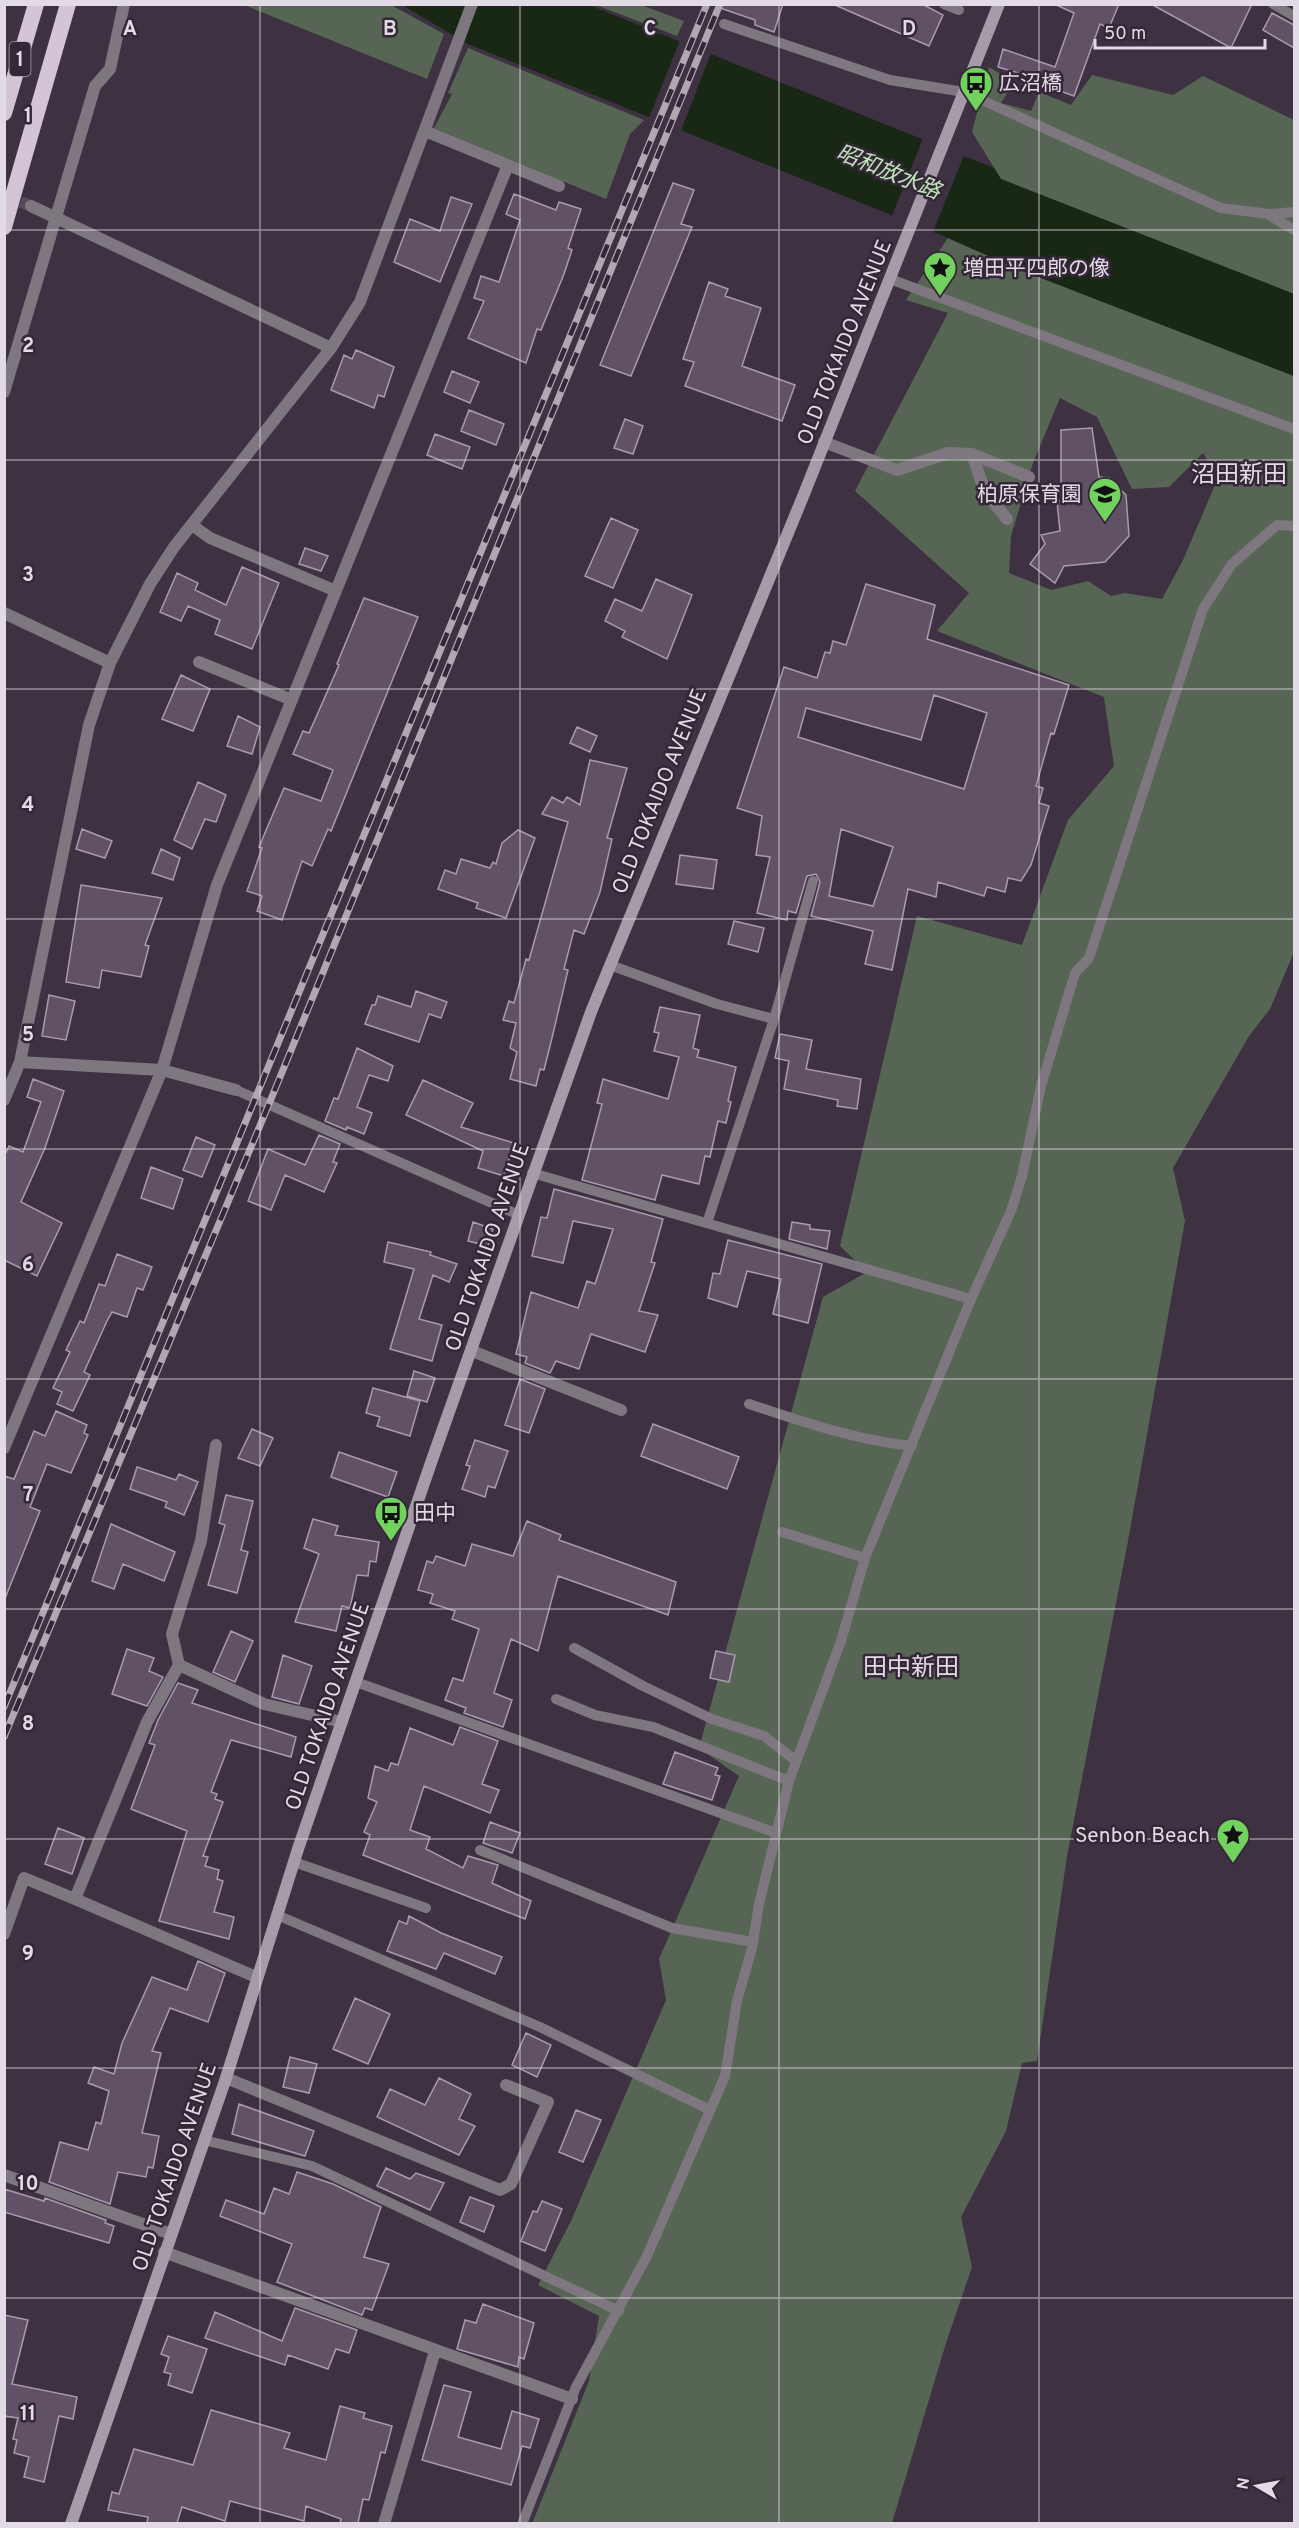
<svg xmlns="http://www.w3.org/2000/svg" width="1299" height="2528" font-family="Overpass,'Noto Sans JP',sans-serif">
	<rect width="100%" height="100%" fill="#3e3142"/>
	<path fill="#576654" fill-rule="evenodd" d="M244 5H391L444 34 427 79Z
		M596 5H641L684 21 677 36Z
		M468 48 644 120 630 134 606 199 434 128 452 94 448 93Z
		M989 67 1014 82 1001 103 1031 111 1039 92 1071 105 1092 75 1173 95 1203 76 1294 120V294L1001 179 972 132Z
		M948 238 1013 267 1294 376V952L1270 1009 1249 1036 1173 1168 1185 1221 1128 1541 1067 1856 1037 2061 1022 2063 1006 2131 961 2217 972 2267 946 2343 892 2523 532 2524 589 2381 599 2316 538 2285 571 2221 666 2000 659 1959 739 1776 699 1748 823 1297 867 1272 840 1246 917 916 1022 945 1068 820 1114 766 1104 697 937 631 969 593 855 491 948 313 906 300ZM1060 398 1097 417 1132 489 1169 487 1203 453 1218 478 1183 560 1162 599 1125 593 1111 596 1088 581 1051 590 1009 573 1011 536 1033 463Z"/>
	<path fill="#182815" d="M402 5H589L994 168 1001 179 1294 294V376L1013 267 948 238 468 44Z"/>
	<path fill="#3e3142" d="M681 38 712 51 680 133 648 120Z
		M924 136 965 153 932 234 891 218Z"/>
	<path fill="#605264" stroke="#aa9aae" stroke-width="1.5" fill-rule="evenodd" d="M720 4H783L774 32 755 25V20L720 8Z
		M922 4 943 15 929 46 835 5Z
		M1054 4H1119L1109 28 1100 24 1074 96 1030 80 1031 77 998 67 1003 49 1055 67 1074 13Z
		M1151 4H1252L1231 48Z
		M1272 13 1294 25V48L1263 30Z
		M673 183 694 190 681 224 692 227 631 376 600 365Z
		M514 194 556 210 559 202 581 209 568 248 572 250 564 274 541 330 537 329 526 363 468 338 484 301 474 298 481 276 499 282 520 220 506 214Z
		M451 197 472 204 440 282 394 262 410 219 440 231Z
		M709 282 728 289 725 296 761 308 742 366 795 385 782 421 685 386 694 362 683 359Z
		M356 350 394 367 384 397 378 395 374 408 331 390 344 355 352 359Z
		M452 371 479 382 470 403 444 392Z
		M469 410 504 424 496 445 461 431Z
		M625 419 643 426 633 454 614 448Z
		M1092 428 1099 477 1109 478 1126 495 1129 536 1105 562 1064 566 1055 583 1030 564 1045 544 1041 535 1060 531 1057 502 1068 496 1061 482V430Z
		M435 434 470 447 462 469 427 455Z
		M611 518 638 530 613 588 585 576Z
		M305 548 328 556 321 571 299 564Z
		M242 567 279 583 252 649 215 634 220 620 188 606 181 621 160 612 177 573 198 583 195 590 226 605Z
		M656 579 692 595 667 659 622 637 625 631 605 621 615 599 642 611Z
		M866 584 935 605 927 639 1069 685 1054 734 1051 733 1036 786 1043 788 1039 803 1049 806 1031 865 1021 881 1008 878 1005 892 987 887 984 896 938 882 936 897 908 889 892 970 865 964 873 931 811 916 820 882 816 874 807 876 796 913 788 911 787 920 757 913 770 857 756 855 762 816 737 808 784 667 817 678 825 652 830 653 833 641 846 645ZM934 695 987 713 964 789 798 737 806 708 921 740ZM841 829 893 847 873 906 829 896Z
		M364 598 418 617 331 831 328 829 312 866 302 861 282 920 257 911 262 896 247 891 262 848 259 847 284 788 321 801 333 770 293 754 303 731 309 733 339 665 337 664Z
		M181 675 210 689 193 731 162 719Z
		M238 716 260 727 252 754 227 746Z
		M577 727 597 736 590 752 570 743Z
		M590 760 627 768 607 838 612 839 600 892 584 934 574 930 564 969 568 970 552 1038 544 1070 540 1069 536 1086 510 1079 517 1052 510 1048 516 1023 503 1020 509 1001 514 1003 526 959 529 960 568 822 542 814 552 797 563 803 567 797 580 805Z
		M198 782 226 795 216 822 205 819 192 849 174 840Z
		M82 829 112 841 105 858 76 849Z
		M518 830 535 838 506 918 476 908 478 903 438 889 445 870 456 874 461 859 490 868 493 862 496 864 502 843Z
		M161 849 180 858 173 880 152 873Z
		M680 855 717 860 713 889 676 884Z
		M81 885 162 898 145 945 149 946 141 977 102 970 99 988 66 982Z
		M734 921 764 928 758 952 728 944Z
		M416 991 447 1002 441 1018 429 1014 419 1042 365 1024 372 1005H375L378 996 411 1007Z
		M49 995 75 1001 66 1040 42 1036Z
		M660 1007 700 1015 693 1048 699 1050 697 1057 736 1067 728 1101 731 1102 726 1123 718 1121 710 1157 705 1156 699 1184 662 1175 655 1200 582 1180 602 1104 597 1103 603 1079 668 1099 679 1057 654 1051 659 1033 654 1032Z
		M780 1034 812 1040 806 1069 861 1079 857 1109 837 1106 838 1100 784 1089 789 1061 775 1058Z
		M357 1048 393 1066 388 1081 369 1075 357 1107 372 1113 364 1134 347 1127 346 1130 325 1121 334 1098 338 1099Z
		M33 1079 64 1091 45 1148 21 1202 62 1223 37 1276 4 1260V1157L9 1146 23 1152 41 1102 27 1097Z
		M423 1080 473 1103 461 1127 514 1143 504 1176 478 1168 483 1151 406 1115Z
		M319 1135 340 1144 333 1162 337 1163 324 1192 285 1175 271 1210 248 1201 268 1149 305 1165Z
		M196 1137 215 1145 202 1177 183 1170Z
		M151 1167 183 1179 173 1209 141 1198Z
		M554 1189 663 1219 651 1262 655 1263 639 1311 658 1315 645 1352 591 1334 579 1369 556 1361 550 1373 525 1363 527 1357 516 1354 531 1292 578 1308 587 1281 595 1284 613 1229 573 1221 563 1263 532 1256 541 1217 547 1218Z
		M473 1222 493 1229 488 1246 468 1241Z
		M792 1222 810 1225V1229L830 1231 827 1249 789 1239Z
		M728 1240 822 1264 808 1323 773 1314 781 1279 747 1271 737 1307 708 1298 713 1273 720 1274Z
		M388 1242 431 1252 430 1255 457 1264 449 1282 433 1275 419 1319 442 1325 432 1361 390 1349 414 1269 384 1262Z
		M117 1254 152 1267 143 1290 137 1288 127 1317 112 1312 107 1321 84 1372 90 1375 73 1411 57 1404 62 1392 53 1388 70 1352 66 1350 80 1321 84 1323 99 1284 105 1286Z
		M414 1371 435 1378 427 1402 407 1396Z
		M520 1379 545 1389 529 1433 505 1425Z
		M373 1388 420 1401 410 1436 377 1426 380 1417 366 1413Z
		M56 1411 87 1425 84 1433 88 1435 71 1473 47 1464 30 1507 40 1511 4 1601V1476L14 1479 34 1431 45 1436Z
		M653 1424 739 1457 727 1489 641 1456Z
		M252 1429 273 1438 260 1466 238 1458Z
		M475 1440 508 1451 495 1488 488 1486 485 1497 462 1489 470 1466 466 1465Z
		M339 1452 397 1472 388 1497 331 1477Z
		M137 1467 176 1480 179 1474 198 1482 184 1515 165 1507 167 1502 130 1489Z
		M226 1495 253 1501 241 1550 248 1552 237 1593 208 1585 225 1525 219 1523Z
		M313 1519 338 1526 335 1535 379 1542 376 1562 370 1561 368 1576 357 1575 350 1608 342 1606 336 1631 295 1622 319 1554 304 1548Z
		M527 1521 561 1535 559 1540 676 1582 668 1615 558 1576 538 1651 511 1639 494 1693 512 1700 503 1727 464 1713 466 1708 445 1700 453 1678 463 1681 479 1629 452 1619 455 1611 430 1603 433 1594 418 1590 427 1561 433 1563 436 1556 465 1566 472 1544 513 1556Z
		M111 1524 175 1552 164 1581 123 1564 114 1589 92 1581Z
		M231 1631 253 1641 235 1682 213 1672Z
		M127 1649 154 1658 149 1671 163 1677 147 1706 112 1694Z
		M716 1651 735 1655 729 1682 710 1678Z
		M283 1655 312 1666 299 1704 272 1697Z
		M178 1683 198 1690 192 1703 296 1737 291 1757 231 1740 211 1792 217 1794 215 1799 223 1802 203 1856 208 1857 205 1866 219 1870 217 1879 223 1881 214 1912 234 1917 229 1939 159 1921 187 1831 131 1809 155 1745 149 1743 158 1720Z
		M460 1727 498 1741 482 1784 499 1790 490 1813 424 1786 410 1830 430 1837 426 1849 463 1868 468 1856 498 1865 492 1883 531 1901 525 1919 363 1855 370 1835 364 1832 377 1802 368 1798 375 1766 388 1771 391 1763 398 1765 410 1728 453 1745Z
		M675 1752 718 1768 715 1775 720 1776 712 1800 663 1784Z
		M490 1822 520 1833 512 1853 483 1843Z
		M58 1828 84 1838 72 1874 45 1864Z
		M409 1916 441 1933 502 1957 495 1974 444 1953 436 1969 387 1951 399 1921 407 1924Z
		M198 1961 225 1973 208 2022 170 2008 152 2051 161 2053 142 2133 159 2136 153 2168 148 2167 146 2177 118 2172 110 2204 49 2182 60 2142 88 2150 96 2122 101 2124 109 2091 88 2083 94 2067 114 2074 122 2043 152 1977 187 1990Z
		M355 1998 390 2014 368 2064 333 2049Z
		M526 2033 551 2045 537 2077 512 2065Z
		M290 2057 317 2064 309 2093 283 2087Z
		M439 2078 471 2094 459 2119 475 2126 459 2155 377 2117 390 2089 425 2105Z
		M239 2104 314 2131 305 2156 232 2134Z
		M576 2110 601 2120 583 2162 559 2152Z
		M386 2168 410 2179 416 2173 444 2183 430 2210 377 2186Z
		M297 2172 333 2184 381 2207 364 2257 389 2264 372 2310 365 2308 362 2315 277 2282 292 2244 220 2216 226 2200 264 2214 274 2188 289 2194Z
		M4 2189 44 2201 45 2198 106 2220 105 2223 114 2226 109 2243 4 2212Z
		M470 2197 494 2206 484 2232 460 2222Z
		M542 2201 562 2209 545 2251 521 2241 533 2211 537 2212Z
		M483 2304 534 2323 524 2359 519 2357 518 2367 457 2349 465 2320 476 2323Z
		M295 2308 357 2330 349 2353 336 2349 328 2369 288 2355 285 2365 205 2338 215 2312 282 2341Z
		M4 2315 28 2320 12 2384 77 2397 73 2419 59 2416 44 2482 24 2477 29 2457 14 2453 17 2440 13 2439 18 2418 4 2416Z
		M168 2336 207 2349 192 2393 168 2385 171 2374 164 2372 169 2357 161 2354Z
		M444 2385 471 2392 458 2437 501 2449 512 2411 539 2419 530 2448 522 2446 511 2485 422 2460Z
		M340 2406 365 2413 363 2418 392 2426 385 2453 381 2452 369 2500 363 2499 358 2523H340L341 2519 306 2506 304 2521 230 2501 225 2521 182 2507 177 2523H147L148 2517 108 2510 112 2492 119 2494 134 2449 193 2465 211 2410 290 2433 284 2448 326 2460Z"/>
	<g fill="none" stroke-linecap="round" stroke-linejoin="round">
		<path stroke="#574a5a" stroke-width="12" stroke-dasharray="12 6" stroke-linecap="butt" d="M4 195 31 206"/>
		<path stroke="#7e7780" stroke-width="10" d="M944 4 959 10
			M1273 4 1294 16
			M724 24 890 80 964 92 1221 208 1269 214 1294 212
			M1269 215 1294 230
			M890 279 1294 429
			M610 965 717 1004 774 1019
			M236 1090 519 1215
			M532 1173 971 1299
			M707 1223 774 1019 813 881
			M749 1404C803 1422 855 1440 912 1446
			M782 1532 865 1558
			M574 1648 643 1686 712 1719 764 1736 796 1761
			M356 1682 776 1833
			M556 1699 595 1715 653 1727 789 1781
			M480 1850 672 1928 753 1942
			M294 1862 426 1908
			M277 1915 540 2027 710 2110
			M204 2140 312 2166 619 2311
			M522 2524 576 2387 647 2256 725 2076 737 2001 752 1948 759 1904 789 1781 841 1641 865 1558 971 1299 1011 1211 1022 1176 1041 1086 1075 973 1089 958 1203 609 1232 564 1277 525 1294 526"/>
		<path stroke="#7e7780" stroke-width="12" d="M508 165 559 186
			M31 206 331 348
			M4 392 95 86 110 69 124 4
			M824 442 897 470 948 453 972 454 1029 477
			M972 454 985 492 1007 519
			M192 525 210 538 336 591
			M4 613 110 663
			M199 662 292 700
			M20 1062 162 1070 236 1090
			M4 1100 20 1062 89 725 110 663 150 584 174 547 331 348 360 302 472 4
			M472 1351 621 1410
			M4 1448 162 1070 217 885 508 165 425 131
			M179 1665 264 1704 342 1722
			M75 1899 256 1977
			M4 1934 24 1878 75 1899 147 1722 179 1665 172 1634 201 1541 216 1445
			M226 2078 500 2190 511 2184 548 2102 506 2085
			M4 2175 171 2234
			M164 2252 572 2399
			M384 2524 435 2351"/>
		<path stroke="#a69ba9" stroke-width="12" d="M71 2524 226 2078 298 1849 433 1457 591 1012 804 494 999 4"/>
		<path stroke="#d3c4d6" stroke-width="16" d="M4 113 36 4
			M4 227 68 4"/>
		<g stroke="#b0a7b3" stroke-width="7">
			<path id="rail" d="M4 1707 707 4
				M4 1737 269 1104 720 4"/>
		</g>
		<use href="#rail" stroke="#342737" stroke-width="4.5" stroke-dasharray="14" stroke-linecap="butt"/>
	</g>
	<path fill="none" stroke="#e2dae4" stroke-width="1.5" stroke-opacity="0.55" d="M260 4V2524M520 4V2524M779 4V2524M1039 4V2524M4 230H1294M4 460H1294M4 689H1294M4 919H1294M4 1149H1294M4 1379H1294M4 1609H1294M4 1839H1294M4 2068H1294M4 2298H1294"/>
	<defs>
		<g id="bus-pin" transform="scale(1.725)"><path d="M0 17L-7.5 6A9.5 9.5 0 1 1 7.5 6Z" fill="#71d35e" stroke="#342737"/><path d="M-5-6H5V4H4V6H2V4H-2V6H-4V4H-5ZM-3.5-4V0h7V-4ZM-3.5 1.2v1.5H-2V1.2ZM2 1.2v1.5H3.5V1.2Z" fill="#111"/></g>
		<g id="sight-pin" transform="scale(1.725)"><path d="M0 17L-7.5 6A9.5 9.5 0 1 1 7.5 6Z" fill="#71d35e" stroke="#342737"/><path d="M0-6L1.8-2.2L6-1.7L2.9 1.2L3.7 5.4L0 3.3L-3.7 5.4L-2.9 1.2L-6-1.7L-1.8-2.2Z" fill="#111"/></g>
		<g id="school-pin" transform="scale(1.725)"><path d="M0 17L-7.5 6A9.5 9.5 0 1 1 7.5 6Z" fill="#71d35e" stroke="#342737"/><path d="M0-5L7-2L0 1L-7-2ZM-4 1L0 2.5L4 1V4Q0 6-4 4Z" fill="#111"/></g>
	</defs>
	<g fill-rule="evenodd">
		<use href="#bus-pin" x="976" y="83"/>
		<use href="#sight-pin" x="940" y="268"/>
		<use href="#school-pin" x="1105" y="494"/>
		<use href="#bus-pin" x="391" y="1513"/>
		<use href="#sight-pin" x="1233" y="1835"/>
	</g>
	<g text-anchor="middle" stroke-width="5" stroke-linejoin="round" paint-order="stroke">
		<rect fill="#342737" stroke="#aea4b0" stroke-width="1.5" x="9.5" y="42" width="21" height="34" rx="4.5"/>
		<g font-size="20" font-weight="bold" fill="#e2dae4">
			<text x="20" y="66">1</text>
		</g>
		<g font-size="21" fill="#e2dae4" stroke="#342737" text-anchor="start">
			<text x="999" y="90">広沼橋</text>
			<text x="963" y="275">増田平四郎の像</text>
			<text x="1082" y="501" text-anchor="end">柏原保育園</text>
			<text x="414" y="1520">田中</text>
			<text x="1210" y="1842" text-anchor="end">Senbon Beach</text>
		</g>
		<g font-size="21" fill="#e2dae4" stroke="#342737">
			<text transform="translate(844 342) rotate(-68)" y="7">OLD TOKAIDO AVENUE</text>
			<text transform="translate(659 791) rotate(-68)" y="7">OLD TOKAIDO AVENUE</text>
			<text transform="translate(487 1247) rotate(-71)" y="7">OLD TOKAIDO AVENUE</text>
			<text transform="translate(327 1706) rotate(-71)" y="7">OLD TOKAIDO AVENUE</text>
			<text transform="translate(174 2167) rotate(-71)" y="7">OLD TOKAIDO AVENUE</text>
		</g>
		<g font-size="22" font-style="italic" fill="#bfe4b8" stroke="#342737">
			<text transform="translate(889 171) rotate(22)" y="8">昭和放水路</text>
		</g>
		<g font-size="24" fill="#e2dae4" stroke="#342737">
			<text x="1239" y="482">沼田新田</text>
			<text x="911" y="1675">田中新田</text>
		</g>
	</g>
	<g font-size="20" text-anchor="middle" font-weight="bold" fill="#e2dae4" stroke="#342737" stroke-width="5" stroke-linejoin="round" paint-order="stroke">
		<text x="130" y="35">A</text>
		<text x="390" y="35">B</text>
		<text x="650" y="35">C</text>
		<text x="909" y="35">D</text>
		<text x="28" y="122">1</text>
		<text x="28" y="352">2</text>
		<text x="28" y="581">3</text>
		<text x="28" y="811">4</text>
		<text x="28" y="1041">5</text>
		<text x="28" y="1271">6</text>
		<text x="28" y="1501">7</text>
		<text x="28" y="1730">8</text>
		<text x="28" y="1960">9</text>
		<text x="28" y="2190">10</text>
		<text x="28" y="2420">11</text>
	</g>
	<rect width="1299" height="2528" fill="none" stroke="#e2dae4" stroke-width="12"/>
	<g transform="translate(1257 2486) rotate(280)" stroke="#342737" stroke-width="4.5" paint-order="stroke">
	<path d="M0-4.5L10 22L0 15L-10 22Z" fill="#e2dae4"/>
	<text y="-9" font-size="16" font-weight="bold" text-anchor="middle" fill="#e2dae4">N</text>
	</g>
	<path d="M1095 39v9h170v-9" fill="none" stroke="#e2dae4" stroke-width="3"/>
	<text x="1104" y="39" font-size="18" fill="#e2dae4" stroke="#342737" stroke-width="4.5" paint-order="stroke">50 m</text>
</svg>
